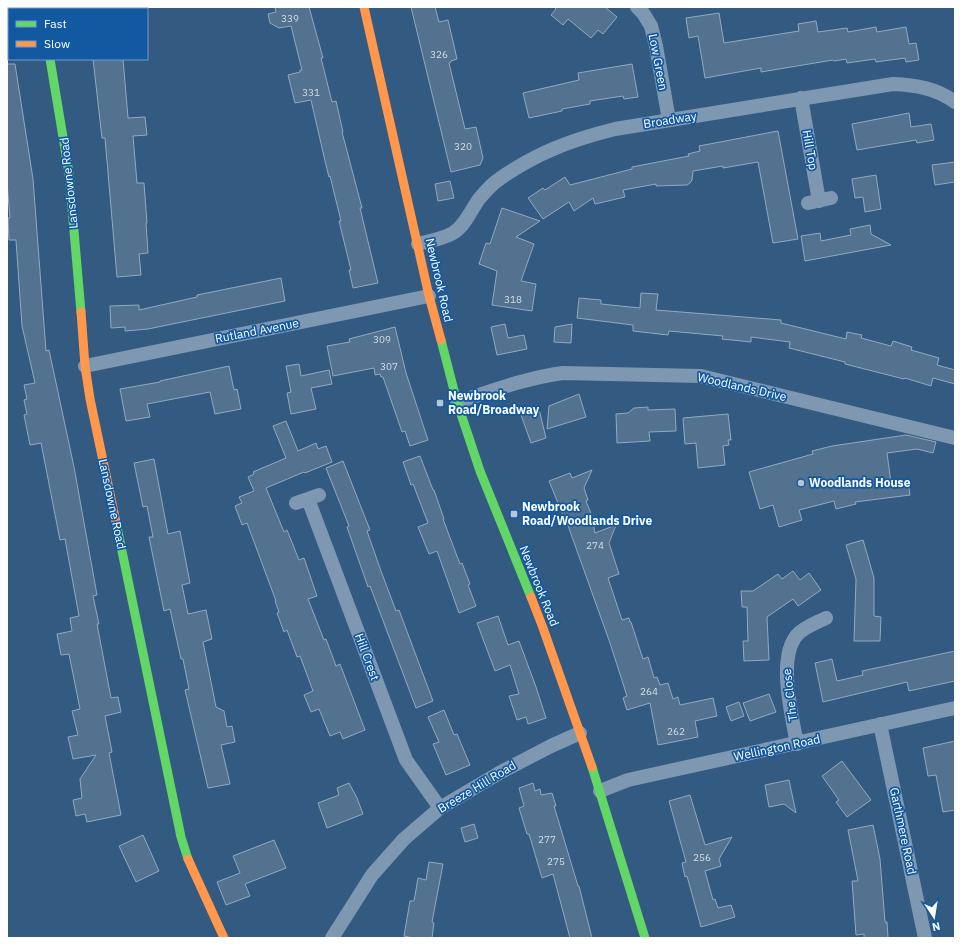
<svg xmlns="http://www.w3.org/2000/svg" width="962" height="945" font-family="'IBM Plex Sans',sans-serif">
	<rect width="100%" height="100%" fill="#335a81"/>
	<path fill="#537290" stroke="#93a9bf" d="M275 7H309L323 58H321L332 102 336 101 343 132H342L362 208H360L378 283 353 288 349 270H351L339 221H341L330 176 329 177 325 161 311 100 295 103 288 75 300 72V70H302L291 26 279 28 270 23 268 14 276 12Z
		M411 7H435L439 22 448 20 457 59 451 61V62L449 63 465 129 476 127 483 158 480 165 451 172Z
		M554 7H605L617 17 603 34 598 30 591 38 568 19 563 25 551 15 556 9Z
		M719 13 724 43 799 31 798 24 816 21 818 32 847 28 848 32 876 27 877 32 906 27 909 44 916 43 919 60 906 62 905 58 876 62 875 59 847 63 846 59 834 61 833 60 761 72V68L705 78 698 36 689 38 686 18Z
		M93 59H123L128 118 145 117 147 135 133 136 137 183H144L147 223H146L148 253 139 254 141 275 117 277 105 138H102Z
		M7 64H15L33 179 46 351 49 350 74 467 97 595 93 596 99 624H97L111 698 118 697 121 712 105 716 112 752 109 753 121 815 87 822 85 814 76 816 73 800 82 798 80 779 96 755 73 759 68 737 78 735 72 711 80 709 69 654 61 655 57 634 72 631 70 618 79 616 65 539 60 540 41 443 30 445 24 415 27 414 24 400 27 399 24 385 35 383 22 326 16 240H9L8 218H10L7 182Z
		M632 64 638 97 624 99 623 96 590 101V104L562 109V111L529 118 523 93 579 80 578 73Z
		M909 113 911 127 931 124 934 140 917 143 916 140 857 150 852 124Z
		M778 131 798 239 773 243 758 162 723 168V166L693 171 692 180 690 183 687 185 656 186V184L623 190 625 197 595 204 593 198 574 211 569 202 543 219 528 198 543 188 545 190 565 177 570 185 632 169V167L689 156 688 154 700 151 699 146Z
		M955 162V182L935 185 932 165Z
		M876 175 881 209 865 212 863 197 855 198 852 179Z
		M450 181 454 198 438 201 435 184Z
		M502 208 540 221 516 237 534 244 521 281 536 284 532 311 492 305 497 271 479 264 486 243 490 244Z
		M870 225 871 234 891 245 805 261 801 236 820 233 821 241 851 235 850 229Z
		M281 278 285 301 148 329 125 331V327L111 328 110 306 139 305V310L197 297V295Z
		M641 293 658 294 656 310 781 320V323L846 339 847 332 862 335 861 338 891 346 893 341 912 347 911 350 939 358 937 365 955 370V384L933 378 931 386 905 378 904 379 845 364V362L789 348 790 342 751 337V342L722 339 723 336 669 331 668 335 633 331V325L577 318 579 298 601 300V304L640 308Z
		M505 324 508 338 524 335 527 349 497 355 491 327Z
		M572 324 571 343 554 342 555 327Z
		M395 327 406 373 428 440 410 446 405 431 402 432 383 377H381L380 374 375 375 374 368 333 376 327 346 350 342 349 339Z
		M299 364 301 376 329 370 332 384 311 388 316 409 291 414 287 393 291 392 286 366Z
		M229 366 234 390 237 389 241 409 215 414 210 392 147 404 150 417 126 421 120 389 160 382V381Z
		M579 394 586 417 547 429 549 406Z
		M648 407V410L675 409 676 431 649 432 650 441 617 443 616 414 628 413 634 408Z
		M539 409 546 438 531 443 521 415Z
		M728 414 731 440H728L729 445 723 446 725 465 698 468 696 443 685 444 683 418Z
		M286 421 298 451 316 443 318 449 326 446 332 462 305 473 304 472 266 488 284 532 287 530 299 560 304 558 317 596 308 599 324 640 326 639 336 666 340 664 365 730 343 739 340 732 330 736 319 709 311 712 304 695 313 691 300 656 297 657 287 630 284 632 277 613 279 612 275 601H276L247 523 242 525 235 506 242 503 239 497 254 491 248 477 254 474 253 472 286 458 273 426Z
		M906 435 936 442 933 453 917 449 887 453 891 483 908 481 910 495 855 502 856 504 836 509 834 501 799 510 802 520 779 527 773 505 760 509 749 472 813 454 812 451 832 446Z
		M420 456 433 490H434L444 519H443L460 564 462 563 470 584 468 585 476 606 459 613 437 551 429 554 418 527 428 523 413 484 411 485 403 462Z
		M154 459 168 534 180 531 190 583 182 585 188 614 206 610 212 639 203 642 216 707 224 711 227 727 232 726 235 742 221 745 230 784 208 788 185 690 189 689 183 659H181L170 609 164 611 149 537H153L147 506 143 507 134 463Z
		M343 461 370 530 367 531 381 571 396 611 399 610 433 701 416 708 370 586 368 587 347 527 349 526 326 468Z
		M592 470 584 488 588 500 586 501 592 516 595 533 616 525 609 543 619 574 608 578 622 620 629 618 630 622H631L643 659 648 657 654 678 657 677 660 685 668 683 673 699 678 697 680 705 713 698 717 716 695 721 698 737 658 745 650 703 627 710 623 698 627 696 610 643 566 520H565L549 481 570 473 572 478Z
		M863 540 874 578V616L881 617 880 641H854L856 579 846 545Z
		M793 571 800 580 809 573 821 590 798 606 793 599 767 617 769 660 744 661 743 641H748L747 607H742L741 591H753L778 574 782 579Z
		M498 616 508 645 519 641 536 687 546 718 528 724 526 717 517 720 509 696 519 694 510 665 495 671 477 623Z
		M955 651V681L909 691 907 682 823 702 815 663 832 659 837 681 863 675 862 671Z
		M769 694 776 712 750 721 743 703Z
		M739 702 744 716 731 721 726 707Z
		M444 710 454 735 457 734 470 765 446 775 433 744 439 742 428 717Z
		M955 741V810L943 812 936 775 928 776 923 748Z
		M842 761 871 800 847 817 836 802 839 800 822 776Z
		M789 780 796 813 784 804 769 807 765 785Z
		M349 783 357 798 363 814 327 828 318 803 339 795 337 788Z
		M533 783 535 791 540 789 541 795 552 793 556 806H554L578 886H579L592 938H570L553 874 542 878 529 834H527L519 808 524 806 519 788Z
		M690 795 705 845 732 837 719 859 721 866 705 871 713 900 715 899 718 908 731 905 735 917 701 927 687 876 685 877 682 863 686 862 669 801Z
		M474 824 478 838 465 842 461 828Z
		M873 825 880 859 885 922H887L888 938H864V934L856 935 852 881H858L848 830Z
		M143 835 159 871 136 882 119 846Z
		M274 840 286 868 245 884 250 896 226 905 217 882 240 873 233 856Z
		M429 862 443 864 432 922 434 923 432 938H413L404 936 410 901H414L418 878 426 880Z"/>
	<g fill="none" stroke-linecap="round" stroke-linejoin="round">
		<path stroke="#7f98b1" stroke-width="14" d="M40 7 41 9
			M637 7 643 13 651 26 656 46 669 120
			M801 98 819 201
			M808 203 831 198
			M418 244C429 241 443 239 453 233 465 226 471 210 479 199 484 193 491 185 498 180 536 153 571 140 615 129L893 84C915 85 936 88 955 102
			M85 366 429 296
			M457 402C492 391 526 378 563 373L701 376 955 438
			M308 499 406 760 440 808
			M296 503 319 495
			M880 724 925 938
			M797 744C792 716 777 658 797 635 804 627 816 623 826 618
			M600 791 628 780 955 708
			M332 938 372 875 404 839 440 808 501 772 551 746 580 733"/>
		<path stroke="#63d668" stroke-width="9" d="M50 59 69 173 81 312
			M441 340 457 402 480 471 531 597
			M117 527 181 837 188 859
			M592 767 645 938"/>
		<path stroke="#ff974d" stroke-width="9" d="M364 7 429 296 441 340
			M81 312 85 366 90 399 117 527
			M531 597 543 628 592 767
			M188 859 224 938"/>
	</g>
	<g fill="#b8c5d3" stroke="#1359a1" stroke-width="1.5">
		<rect x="436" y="399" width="8" height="8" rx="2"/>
		<circle cx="801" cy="483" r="4"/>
		<rect x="510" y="510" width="8" height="8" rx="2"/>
	</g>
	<g text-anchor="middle" stroke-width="3.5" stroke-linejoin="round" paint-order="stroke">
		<g font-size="10" fill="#d4dce3">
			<text x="290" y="22">339</text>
			<text x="439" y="58">326</text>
			<text x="311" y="96">331</text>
			<text x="463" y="150">320</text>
			<text x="513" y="303">318</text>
			<text x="382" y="343">309</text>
			<text x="389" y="370">307</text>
			<text x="595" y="549">274</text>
			<text x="649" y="695">264</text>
			<text x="676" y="735">262</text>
			<text x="547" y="843">277</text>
			<text x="702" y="861">256</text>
			<text x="556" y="865">275</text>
		</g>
		<g font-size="12" fill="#fff" stroke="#1359a1">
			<text transform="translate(658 62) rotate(79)" y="4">Low Green</text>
			<text transform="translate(670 120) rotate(-9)" y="4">Broadway</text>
			<text transform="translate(810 150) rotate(80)" y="4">Hill Top</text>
			<text transform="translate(69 183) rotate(-96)" y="4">Lansdowne Road</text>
			<text transform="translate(439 280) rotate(77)" y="4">Newbrook Road</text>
			<text transform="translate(257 331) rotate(-11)" y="4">Rutland Avenue</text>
			<text transform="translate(742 387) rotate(13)" y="4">Woodlands Drive</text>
			<text transform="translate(112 504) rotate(78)" y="4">Lansdowne Road</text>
			<text transform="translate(539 586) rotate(68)" y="4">Newbrook Road</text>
			<text transform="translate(367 657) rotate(70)" y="4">Hill Crest</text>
			<text transform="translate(790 695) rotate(-97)" y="4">The Close</text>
			<text transform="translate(777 748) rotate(-12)" y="4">Wellington Road</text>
			<text transform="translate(477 787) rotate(-31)" y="4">Breeze Hill Road</text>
			<text transform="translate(903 831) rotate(78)" y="4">Garthmere Road</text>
		</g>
		<g font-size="12" font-weight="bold" fill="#fff" stroke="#1359a1" text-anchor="start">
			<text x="448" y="400">Newbrook<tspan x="448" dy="14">Road/Broadway</tspan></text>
			<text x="809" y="487">Woodlands House</text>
			<text x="522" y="511">Newbrook<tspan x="522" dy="14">Road/Woodlands Drive</tspan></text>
		</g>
	</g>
	<rect width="962" height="945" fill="none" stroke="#ffffff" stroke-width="16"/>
	<rect x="8" y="8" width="140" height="52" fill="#1359a1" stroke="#719bc7"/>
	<rect x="16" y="21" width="20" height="6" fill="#63d668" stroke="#719bc7"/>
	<text x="44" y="28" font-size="12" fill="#ffffff">Fast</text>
	<rect x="16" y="41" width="20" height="6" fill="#ff974d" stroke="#719bc7"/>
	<text x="44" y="48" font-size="12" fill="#ffffff">Slow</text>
	<g transform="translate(934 917) rotate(168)" stroke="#1359a1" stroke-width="3" paint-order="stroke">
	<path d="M0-3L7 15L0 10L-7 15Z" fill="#ffffff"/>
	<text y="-6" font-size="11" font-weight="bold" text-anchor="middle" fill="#ffffff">N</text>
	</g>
</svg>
